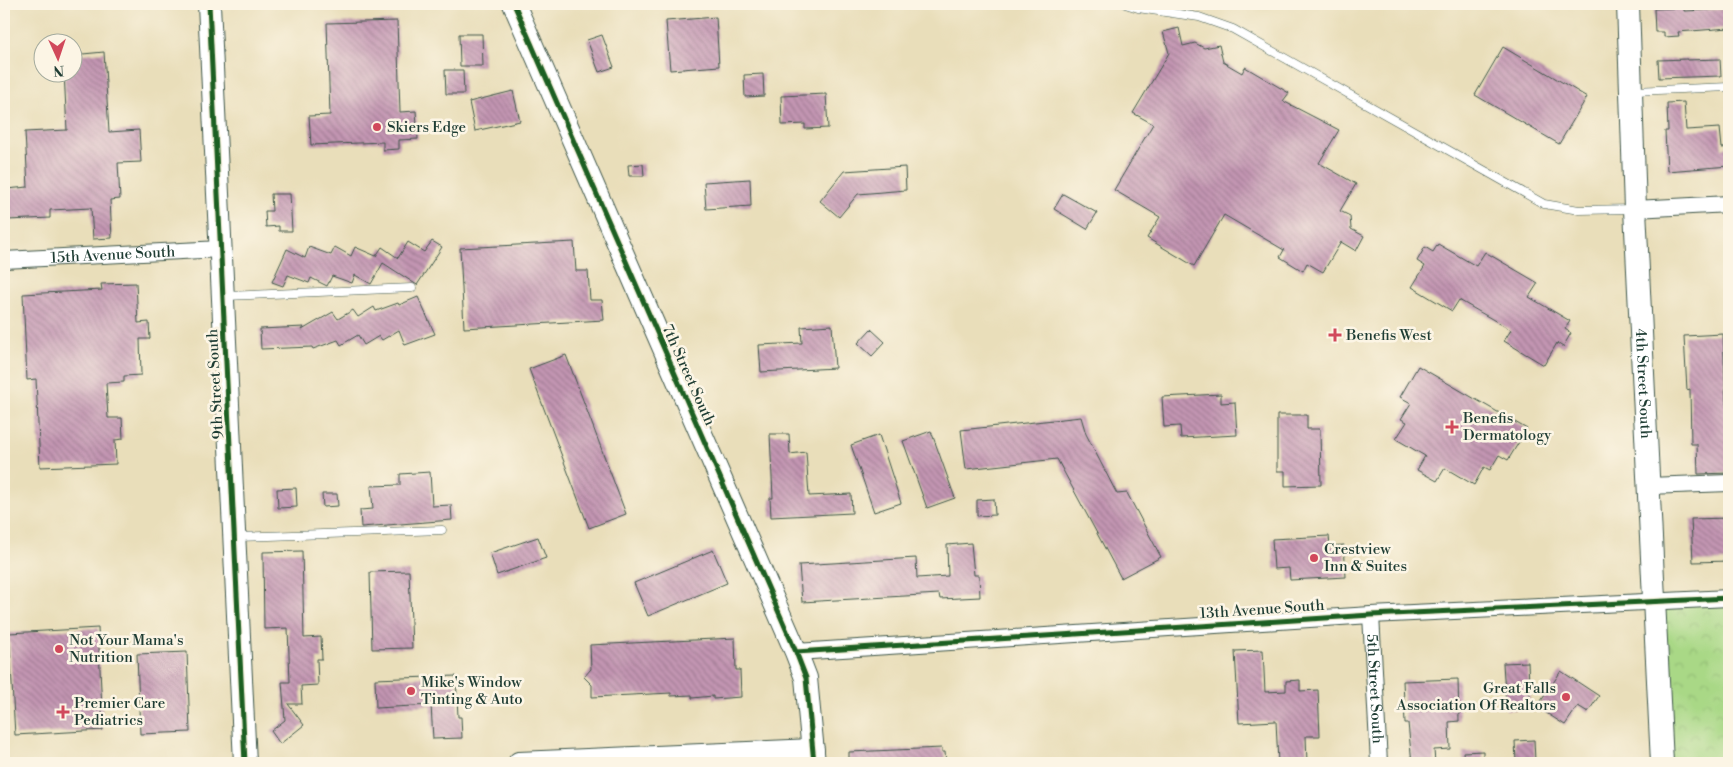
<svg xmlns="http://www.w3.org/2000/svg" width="1733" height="767" font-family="'Libre Bodoni',serif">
	<defs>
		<pattern id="park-crowns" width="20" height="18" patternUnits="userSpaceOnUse" patternTransform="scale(1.25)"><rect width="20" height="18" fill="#a9d886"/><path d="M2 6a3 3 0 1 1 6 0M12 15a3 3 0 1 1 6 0" fill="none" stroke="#91ba74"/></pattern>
		<pattern id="building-back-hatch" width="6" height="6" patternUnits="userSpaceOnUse" patternTransform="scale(1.25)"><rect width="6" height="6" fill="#c395b2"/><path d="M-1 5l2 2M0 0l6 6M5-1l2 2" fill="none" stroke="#9e7b92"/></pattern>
	</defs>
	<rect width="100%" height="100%" fill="#fcf5e5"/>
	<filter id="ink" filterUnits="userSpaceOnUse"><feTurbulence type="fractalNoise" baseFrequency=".02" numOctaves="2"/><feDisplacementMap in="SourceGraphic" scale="10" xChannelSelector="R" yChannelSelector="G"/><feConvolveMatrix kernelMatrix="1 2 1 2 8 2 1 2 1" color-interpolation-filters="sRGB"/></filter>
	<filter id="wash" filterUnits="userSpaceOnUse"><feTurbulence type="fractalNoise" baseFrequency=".0096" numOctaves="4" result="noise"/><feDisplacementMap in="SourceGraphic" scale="20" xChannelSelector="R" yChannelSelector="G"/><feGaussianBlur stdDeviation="1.12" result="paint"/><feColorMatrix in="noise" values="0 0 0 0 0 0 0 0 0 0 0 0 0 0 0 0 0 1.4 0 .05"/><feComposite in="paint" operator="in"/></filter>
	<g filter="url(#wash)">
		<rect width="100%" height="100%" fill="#e9deba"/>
		<path fill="url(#park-crowns)" stroke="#648a5d" d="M1729 598V763H1662L1654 601Z"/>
		<g id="blocks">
			<path fill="url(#building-back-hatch)" d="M1684 8V11L1729 9V28L1678 32 1679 36 1664 37V32H1655L1654 9Z
				M716 17 719 66 670 70 666 21Z
				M397 21 400 112 416 111 418 139 399 140V149L383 150V142L311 145 309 116 330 115 327 23Z
				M1179 28 1183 46 1195 43 1204 48 1219 45 1223 62 1242 73 1245 67 1289 93 1283 101 1339 130 1319 163 1356 184 1340 211 1350 216 1351 229 1364 236 1356 251 1341 242 1323 272 1307 263 1303 271 1280 257 1284 250 1224 215 1194 266 1147 238 1160 217 1114 190 1153 124 1133 113 1169 53 1163 32Z
				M459 34H482L483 66H460Z
				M602 35 614 67 599 72 587 40Z
				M1503 47 1587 97 1559 144 1475 95Z
				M104 52 109 132 139 130 141 162 118 163 120 199 110 200 112 238 93 239 91 208 50 210V218L8 220 6 189 28 187 25 132 67 130 64 72H72V55Z
				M1687 59V60L1720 59 1721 76 1659 78 1658 60Z
				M445 70H463L464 94H446Z
				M763 74 764 96 745 97 744 75Z
				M513 91 520 121 475 131 469 102Z
				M826 94 828 128 805 129V124L782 125 781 96Z
				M1684 102 1686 130 1720 128 1722 148 1729 147V166L1667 171 1665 131H1668L1667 103Z
				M643 164 644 176H629L628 165Z
				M905 167 906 190 858 194 839 217 820 201 844 171Z
				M750 179 751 206 706 209 704 182Z
				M271 194H290L292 231H279V226L266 227 265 211H272Z
				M1063 194 1097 213 1087 229 1054 209Z
				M432 241 442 247 417 285 383 263 371 284 355 275 352 283 332 276 327 286 311 278 309 283 288 275 283 286 272 282 287 249 305 258 309 247 331 255 335 247 351 256 355 247 376 256 382 247 398 258 408 242 424 252Z
				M574 242 576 271H588L590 300H602L604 320 464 328 460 248Z
				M1438 244 1476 266 1485 252 1538 283 1529 297 1570 321 1565 329 1571 333 1563 347 1557 343 1544 365 1504 341 1511 330 1459 300 1452 311 1412 287 1425 266 1417 261 1425 247 1433 252Z
				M136 283 138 323 149 322 150 339H140L141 375 124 376V382L106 383 108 418H122L123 439 115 440 116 464 40 467 36 379 27 380 23 294 102 290 101 284Z
				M418 297 435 334 405 345 399 330 382 340 379 336 364 345 358 335 341 345 338 340 313 349 312 347 261 349 260 329 304 327 302 330 333 312 338 319 353 310 358 317 374 307 376 311 398 303 399 305Z
				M832 325 835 368 761 372 759 345 802 343 801 327Z
				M871 329 885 342 872 356 858 343Z
				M1723 334 1726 404H1729V473L1698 474 1697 444H1691L1690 389 1687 390 1684 336Z
				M566 355 626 514 589 528 529 369Z
				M1418 366 1527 429 1508 460 1499 455 1490 470 1484 467 1474 485 1445 468 1437 481 1417 470 1425 456 1396 439 1407 422 1401 419 1411 403 1400 397Z
				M1221 394V403L1235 402 1237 435 1181 438 1180 426 1164 427 1162 397Z
				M1277 415H1307V429H1320L1321 485 1285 486V471H1277Z
				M1081 417 1086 434 1117 494 1127 493 1161 557 1121 578 1057 459 966 469 961 430Z
				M931 431 955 498 927 508 903 441Z
				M770 434H789L790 454 806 452 809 496 851 494 852 513 771 517 770 498H773Z
				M879 435 901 503 874 512 851 445Z
				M430 472 432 506 451 505 452 520 361 527 360 510 373 509 371 486 400 485V474Z
				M296 488 297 507 278 508 277 489Z
				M322 494H337L338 506 323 507Z
				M994 499 995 515 977 516V500Z
				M1729 518V561L1693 562 1691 519Z
				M1329 536 1330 546 1344 545 1346 577 1290 580 1289 568 1274 569 1272 539Z
				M538 537 546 558 497 575 490 553Z
				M971 543 974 575H979L980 597 940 599 939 594 802 602 799 565 916 558 917 578 948 576 947 545Z
				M713 550 727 583 648 616 634 583Z
				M302 551 304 638 321 637 322 659H317L318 685 301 686 302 704H288L304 725 280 744 271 731 285 720 282 682H290L288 628 264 629 263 552Z
				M409 571 412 648 372 649 370 572Z
				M98 628 103 730 15 735 9 633Z
				M735 638 736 670H740L741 697 713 699V696L692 698V695L671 696V693L592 697V685L584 677 591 669 590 645Z
				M1263 650 1265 692 1286 691V681L1300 680V691L1318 690 1320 736H1306L1307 763H1278L1276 721 1239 723 1235 651Z
				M187 652 190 732 140 734 137 654Z
				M1528 662 1530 709 1506 710 1503 663Z
				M1561 671 1599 696 1588 712 1578 706 1565 725 1537 707Z
				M456 676 458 717H461L462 738 433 739 431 705 376 708 375 679Z
				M1458 679 1459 721 1449 722 1450 749 1434 750 1435 763H1412L1408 723H1405L1403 681Z
				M1534 740 1535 761 1516 762 1515 741Z
				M942 748V752H945L946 763H849V752Z
				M1483 751V763H1464L1463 752Z"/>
		</g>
	</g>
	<g filter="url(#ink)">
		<use href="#blocks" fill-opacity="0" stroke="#3d5548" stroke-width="1"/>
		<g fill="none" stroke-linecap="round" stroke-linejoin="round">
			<g stroke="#3d5548" stroke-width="9">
				<path id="lane" d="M1125 4 1138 8 1199 17 1233 29 1544 204 1579 210 1634 209
					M1634 91 1729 87
					M226 296 412 288
					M237 537 442 530"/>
			</g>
			<g stroke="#3d5548" stroke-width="18">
				<g id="street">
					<path d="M1635 209 1729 204"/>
					<path id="s1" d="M4 260 221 249"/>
					<path d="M1648 486 1729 483"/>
					<path id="s2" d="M1371 615 1379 763"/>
					<path d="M796 652 1371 615 1729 598"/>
				</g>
			</g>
			<g stroke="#3d5548" stroke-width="24">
				<g id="secondary">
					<path d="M209 4 245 763"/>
					<path d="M514 4 796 652 806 678 814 763"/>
					<path id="s3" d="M1628 4 1635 209 1662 763"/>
					<path d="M519 763 813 750"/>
				</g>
			</g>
			<use href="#lane" stroke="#fff" stroke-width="8"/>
			<use href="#street" stroke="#fff" stroke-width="16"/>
			<use href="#secondary" stroke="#fff" stroke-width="22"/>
			<g stroke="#fcf5e5" stroke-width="8">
				<path id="cycleway" d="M209 4 245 763
					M514 4 796 652 806 678 814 763
					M796 652 1371 615 1729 598"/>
			</g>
			<use href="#cycleway" stroke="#1b5e20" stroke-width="5"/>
		</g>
	</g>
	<g fill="#d1495b" stroke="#fcf5e5" stroke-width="2">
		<circle cx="377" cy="127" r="5"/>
		<path d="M1332.5 327.5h5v5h5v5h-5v5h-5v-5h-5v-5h5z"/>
		<path d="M1449.5 419.5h5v5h5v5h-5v5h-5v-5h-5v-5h5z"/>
		<circle cx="1314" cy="558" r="5"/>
		<circle cx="59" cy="649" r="5"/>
		<circle cx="411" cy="691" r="5"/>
		<circle cx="1566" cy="697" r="5"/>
		<path d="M60.5 704.5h5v5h5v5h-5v5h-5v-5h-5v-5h5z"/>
	</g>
	<g text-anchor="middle" stroke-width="5" stroke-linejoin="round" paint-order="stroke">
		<g font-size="15" fill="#1f3d34" stroke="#fcf5e5" text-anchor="start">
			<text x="387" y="132">Skiers Edge</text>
			<text x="1346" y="340">Benefis West</text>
			<text x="1463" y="423">Benefis<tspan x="1463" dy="17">Dermatology</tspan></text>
			<text x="1324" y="554">Crestview<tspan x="1324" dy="17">Inn &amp; Suites</tspan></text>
			<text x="69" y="645">Not Your Mama's<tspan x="69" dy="17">Nutrition</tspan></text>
			<text x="421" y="687">Mike's Window<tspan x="421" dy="17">Tinting &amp; Auto</tspan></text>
			<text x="1556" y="693" text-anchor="end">Great Falls<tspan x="1556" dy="17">Association Of Realtors</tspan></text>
			<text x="74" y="708">Premier Care<tspan x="74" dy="17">Pediatrics</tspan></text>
		</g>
		<g font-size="15" fill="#1f3d34" stroke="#fcf5e5">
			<text dy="5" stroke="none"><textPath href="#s1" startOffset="109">15th Avenue South</textPath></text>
			<text transform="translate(689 375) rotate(66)" y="5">7th Street South</text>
			<text transform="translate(215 384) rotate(-93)" y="5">9th Street South</text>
			<text dy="5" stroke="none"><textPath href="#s3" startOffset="380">4th Street South</textPath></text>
			<text transform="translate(1262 609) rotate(-4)" y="5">13th Avenue South</text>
			<text dy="5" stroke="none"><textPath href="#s2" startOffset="74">5th Street South</textPath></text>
		</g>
	</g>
	<rect width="1733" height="767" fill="none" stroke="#fcf5e5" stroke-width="20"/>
	<g transform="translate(58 58) rotate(177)"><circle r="24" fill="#fcf5e5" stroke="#a4ab9e"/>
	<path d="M0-4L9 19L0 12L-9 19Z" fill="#d1495b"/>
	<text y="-8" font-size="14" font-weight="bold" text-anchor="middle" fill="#1f3d34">N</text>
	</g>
</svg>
